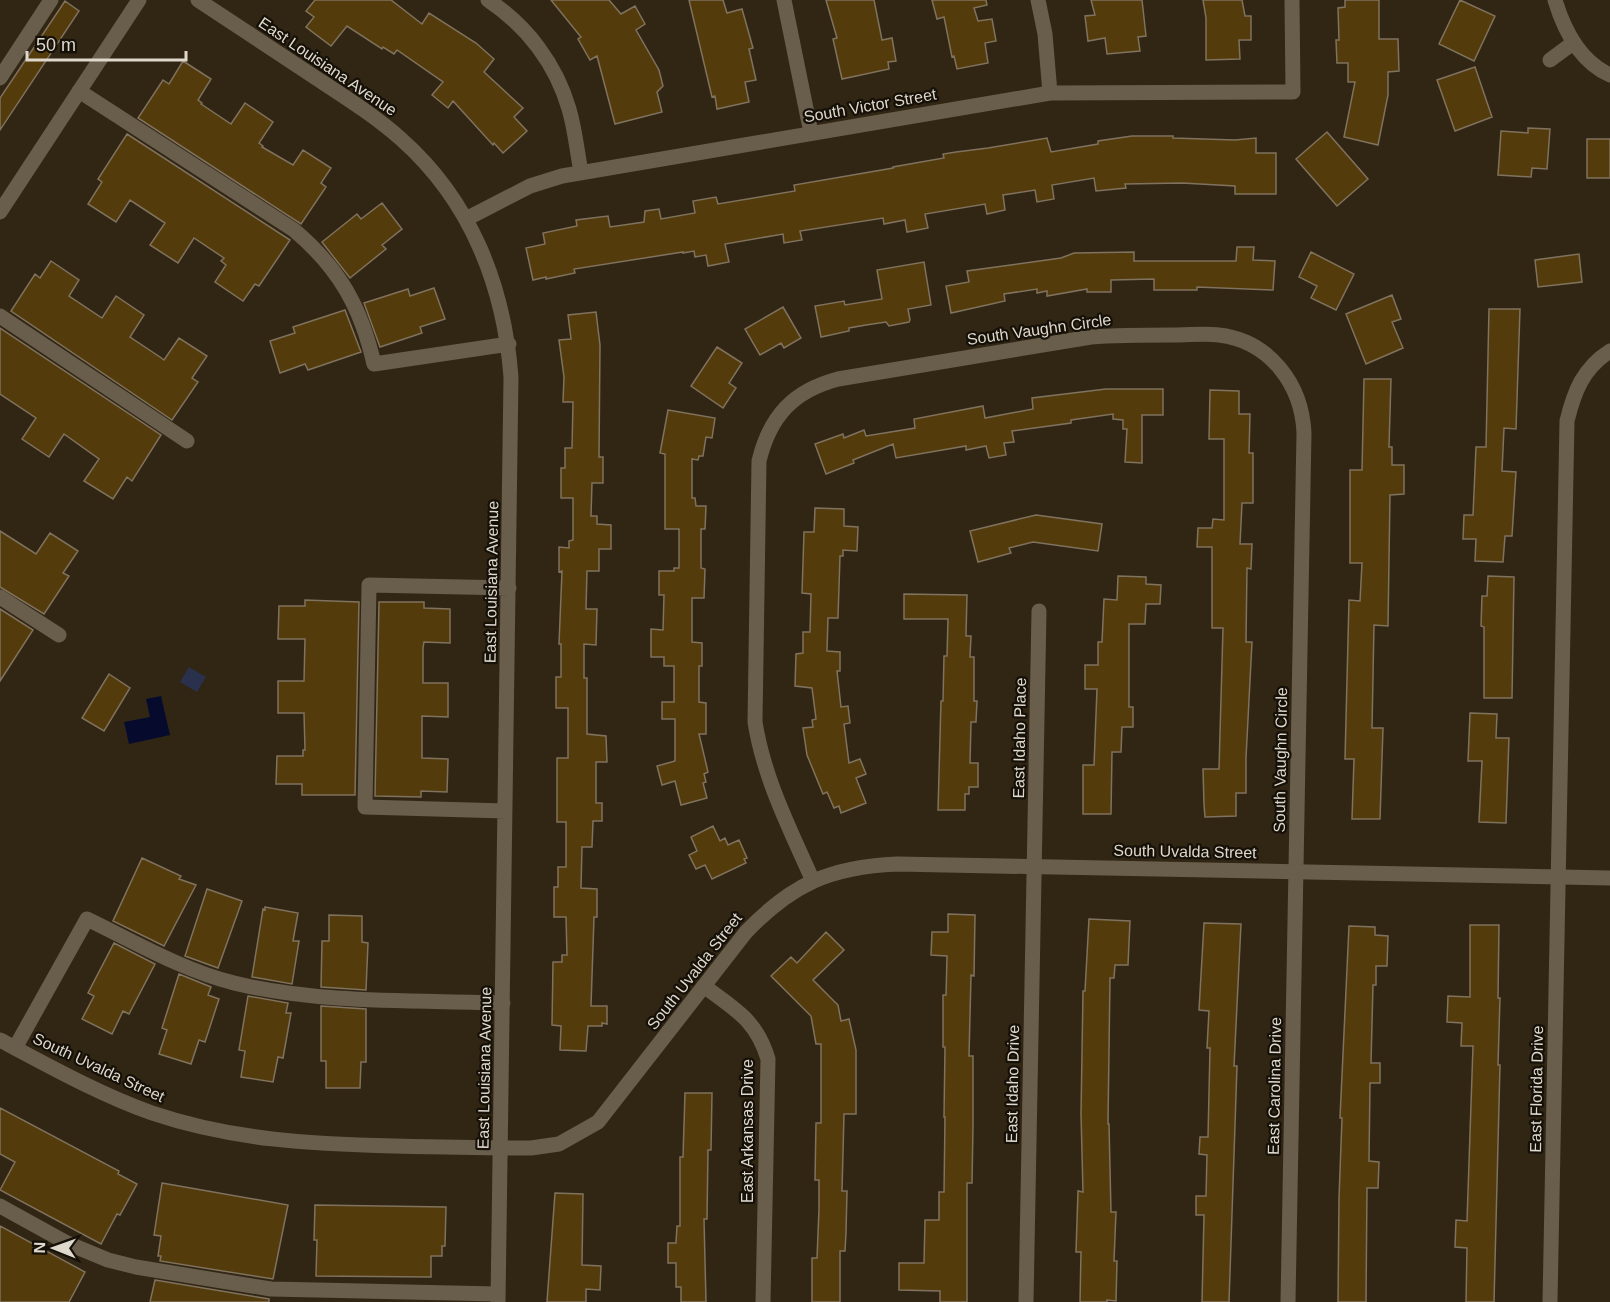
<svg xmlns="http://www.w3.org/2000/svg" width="1610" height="1302" font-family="Helvetica,sans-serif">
	<rect width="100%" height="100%" fill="#312614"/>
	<path fill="#29314c" d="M189 667 206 677 197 692 180 682Z"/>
	<path fill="#060b2e" d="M161 696 170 735 129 744 124 722 150 717 146 699Z"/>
	<path fill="#543b0b" stroke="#7f725e" stroke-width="1.5" d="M315 0H391L422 24 429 13 476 43 494 59 484 72 523 108 514 117 527 131 503 153 494 143 493 145 453 101 448 108 432 95 443 82 397 50 394 54 383 47 382 49 347 26 331 46 306 27 314 17 306 11Z
		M551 0H609L621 14 635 6 645 24 636 30 659 70 663 86 657 92 662 112 615 124 597 56 590 60 578 39 581 37Z
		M689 0H723L727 13 742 9 753 48 749 49 756 80 745 82 749 102 717 109 715 96 712 97Z
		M826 0H874L882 40 892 38 896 61 888 62 889 69 842 79 833 39 837 38Z
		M932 0H986L987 5 974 8 978 21 992 19 996 41 985 43 988 63 957 69 954 56 952 57 944 17 937 19Z
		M1091 0H1142L1146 36 1138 37 1140 51 1107 54 1105 38 1088 41 1085 16 1095 15Z
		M1203 0H1242L1245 16H1251V40H1239L1240 59 1206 60V18Z
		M1345 0H1379V39H1398L1399 71 1388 72V95L1378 145 1344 137 1355 82H1348V63H1337L1336 40H1339L1338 8 1345 7Z
		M1460 0 1495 16 1474 61 1439 44Z
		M65 1 79 11 0 130V98Z
		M183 61 211 79 198 100 202 103 201 104 231 124 245 103 273 122 259 143 263 146 262 147 293 165 303 150 331 168 321 183 326 187 301 224 138 118 163 80 169 84Z
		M1475 67 1492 117 1455 131 1437 80Z
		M1528 128 1550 129 1547 169 1532 168 1531 177 1498 175 1501 131 1528 133Z
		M1327 132 1368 179 1337 206 1296 159Z
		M127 134 290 240 259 286 255 284 243 301 215 282 226 265 221 261 224 258 194 238 178 263 150 245 165 223 136 204 130 200 116 222 88 204 102 182 98 179Z
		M1132 136H1173V138L1235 140 1256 138V153H1276V194H1235V186L1182 183 1125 184 1126 188 1096 191 1094 178 1052 185 1054 199 1037 202 1035 190 1003 195 1005 210 987 214 985 204 925 214 928 228 907 232 905 220 884 224 883 218 800 231 802 240 784 243 783 234 725 244 729 262 708 266 706 255 695 257 694 251 683 253V252L574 269 575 273 546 279V277L533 280 526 248 545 244 543 233 577 226 576 220 608 216 610 227 644 222 645 211 659 209 661 219 695 213 693 201 716 197 718 204 795 191 794 185 893 168V167L944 158 943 154 956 152 988 148 1047 138 1051 152 1098 144V141Z
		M1587 139H1610V178H1587Z
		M382 203 402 229 382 245 386 249 350 278 322 242 357 214 361 219Z
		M1237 247H1254L1253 260 1275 261 1273 290 1197 287V290H1154V279L1111 280V292H1087V289L1047 296V291L1037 293V289L1004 294 1005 301 951 313 946 286 969 282 967 271 1061 258 1074 253 1134 252V261H1236Z
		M1311 252 1354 274 1336 310 1311 298 1317 286 1299 277Z
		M1579 254 1582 282 1538 287 1535 260Z
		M51 261 79 280 69 296 102 318 116 296 144 315 130 337 160 357 164 360 179 338 207 356 192 378 198 382 172 420 11 311 35 274 40 278Z
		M924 262 931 305 908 309 910 320 909 322 889 326 886 322 866 325 849 328V331L821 337 815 306 844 301 845 305 882 299 877 270Z
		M434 288 445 319 420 327 422 333 380 347 364 303 408 289 410 296Z
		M1392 295 1401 319 1392 322 1403 348 1366 364 1346 314Z
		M783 307 801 338 784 348 781 343 760 355 745 329Z
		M1489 309H1520L1516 429 1504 428 1502 471 1516 472 1512 536H1505L1503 562 1475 561 1476 539H1463L1464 515H1473L1476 447H1486Z
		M345 310 361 352 308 370 305 364 280 373 270 341 295 333 293 327Z
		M596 312 600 345 599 457H603V483H592L591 516H597V524L611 525V549H599V571H587L586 609H597L596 645 584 644V678H587V734L606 736 607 762H596V803H602V821H593L592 847H582L581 888 597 889V917H594L591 1006H607V1024L602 1023V1026H588L586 1051 560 1050 561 1026 552 1025 553 962H562V955H567L566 917H554V887H558V867H566V822H557V758H568V708H556V677H561V644H559L562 571 559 572V547L569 548V541L573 540V498H561V468H565V448H572L573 402H563L564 377 559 340 571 339 568 315Z
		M0 328 161 435 132 481 127 477 113 499 84 481 99 459 64 434 49 457 22 439 36 418 0 394Z
		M717 347 742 363 729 383 736 388 723 408 691 386Z
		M1364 379H1391L1389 447H1392V465H1404V494L1390 495 1388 626 1374 625 1372 728H1383L1380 819H1352L1354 759H1345L1349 600 1360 601 1362 563H1350V470H1362Z
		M1106 389H1163V415H1142V463L1125 462 1127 429H1123V420L1113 419V414L1071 420V423L1012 431 1014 442 1004 443 1006 455 989 458 986 446 966 450V446L896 458 893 444 853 460 854 463 826 474 815 444 843 434 844 438 864 430 866 436 915 428 914 419 983 406 985 418 1033 409 1032 398Z
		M1210 390 1239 391V414H1250L1249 453H1253V503H1242L1240 544H1252L1251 569 1247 568 1246 642H1252L1246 758V793H1236V816L1205 817 1204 804 1203 769H1219L1223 628H1212V547H1197L1198 528H1212L1213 519 1224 520V439H1209Z
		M668 410 715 418 712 438 706 437 703 456H699L698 460 692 459V498H695L696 506H706L705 529H701V568L705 569 704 598H692V642L702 643V666H699V702L706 703V734H699L708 772 704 774 706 782 703 783 707 798 681 805 675 781 662 785 657 766 675 761V719H662V702H674V666H664V657H651V629L663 630 664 595H659V571H674V568H679V529H665V454L660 453Z
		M815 508 844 509V526L858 527 857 551 843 550V556H840L838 618H828L827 651 840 652V671H837L841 707 848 706 850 723 844 724 849 763 860 759 866 774 856 778 866 803 841 813 839 806 834 808 827 792 823 794 807 755 803 728 813 727 812 720 816 719 812 688 795 686 796 654 803 653V632H810L811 594 802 593 804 532H814Z
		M1036 515 1102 524 1098 551 1033 542 1009 548 1011 553 978 562 970 531Z
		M0 531 36 554 50 533 78 551 63 573 69 576 44 614 0 587Z
		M1118 576 1146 577V584L1161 585 1160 604H1146L1145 624H1129V707H1133V727H1122L1121 752H1112L1111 814H1083V765H1094L1097 689H1085V665H1098V642H1102L1104 599 1117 600Z
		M1488 576 1514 577 1512 698H1484V627L1481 626 1482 596H1487Z
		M904 594 967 595 966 636H971L970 657H974V701H977L976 722H971L970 763H978V787H969V794H965V810H938L941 701H943L944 656H947L948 619H904Z
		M305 600 359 602 355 795H302V784H276L277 756H303V750H305L304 713H278V681H304L305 639H278L279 606H305Z
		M379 602H424V608L450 609V643L424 642 423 648V683H448V717L422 716V758L448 759 447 792 421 791V797L375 796Z
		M0 609 33 630 0 681Z
		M109 674 130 688 104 731 82 718Z
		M1470 713 1497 714 1496 738H1509L1506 823 1479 822 1482 761H1468Z
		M713 826 720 841 725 838 728 845 739 840 747 858 744 859 746 863 712 879 705 865 696 869 689 855 697 851 691 837Z
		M142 858 181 876 179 879 196 885 164 946 113 921Z
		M207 889 242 901 218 968 185 956Z
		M265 907 298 913 293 941H299L292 984 252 977 263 909 265 910Z
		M948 914 975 915 974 976 971 975 969 1056H973V1126L972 1183H967V1302H940V1291L899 1290V1263H924L925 1220H939V1192H944L945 1117H944L945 1047H943V995H946L947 956 931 955 932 932H948Z
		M329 915 362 916V942L368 943 366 990 321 987 322 941H329Z
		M1089 919 1130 921 1128 965H1115L1114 978H1110L1108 1124H1109L1111 1212H1116L1114 1261H1117L1116 1301 1107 1300V1302H1080L1081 1252H1076L1078 1191 1083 1192 1081 1114 1083 991H1085Z
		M1204 923 1241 924 1234 1066H1237L1229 1302H1202L1204 1215H1196V1196H1206L1207 1155 1199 1154 1200 1137H1208L1210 1048H1207L1209 1011 1199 1010Z
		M1470 925H1499L1498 998H1500L1498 1065H1500L1494 1302H1466L1467 1248 1455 1247 1456 1220 1467 1221 1473 1046H1461L1462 1023 1447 1022 1448 996 1470 997Z
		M1349 926 1375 927V935L1388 936 1387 966H1376V985H1373L1371 1063H1380V1083H1370L1369 1161 1379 1162 1378 1188H1367L1366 1302H1338L1339 1198 1342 1118H1340Z
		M826 932 844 950 813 980 838 1005 841 1021 849 1019 856 1050V1114H844L842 1191H847L846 1233 845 1251H840V1302H812V1258H817L819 1209V1180H815L816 1123H821V1044H816L811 1016 771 976 791 957 797 963Z
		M114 943 155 964 129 1014 123 1011 112 1034 82 1019 94 996 88 993Z
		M179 974 211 987 208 995 219 999 205 1042 199 1040 191 1064 159 1054 167 1030 162 1028Z
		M248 996 288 1003 286 1013H291L283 1058 278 1057 273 1082 241 1077 245 1051 239 1050Z
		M321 1006 366 1009V1062H361L360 1088H326V1061H321Z
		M685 1093H712L711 1150H708L707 1219H704L706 1302H681V1287H676V1263H668V1243H676L677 1226H680V1157H683Z
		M0 1108 119 1171 118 1174 137 1184 120 1215 117 1214 101 1244 0 1190 15 1162 0 1154Z
		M162 1183 288 1205 273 1279 160 1261 161 1256H158L161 1236 154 1235Z
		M555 1193 583 1194 582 1265 601 1266 600 1290 586 1289V1302H547Z
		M315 1205 446 1207 445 1246H442V1256H431V1277L316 1276 317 1240H314Z
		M0 1226 85 1272 69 1302H0Z
		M155 1280 269 1299V1302H150Z"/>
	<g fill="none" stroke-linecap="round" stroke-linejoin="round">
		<path stroke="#695d4b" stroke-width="15" d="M198 0C238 26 277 52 316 78 345 97 375 116 401 139 471 201 504 286 511 377L498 1302
			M488 0C527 26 556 64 569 109 575 129 577 151 581 172
			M784 0 811 133
			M1038 0 1045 34 1050 93
			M1555 0C1564 30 1579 61 1610 75
			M1550 60 1573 43
			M0 78 51 0
			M79 91 294 230C339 268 361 307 374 364L509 344
			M466 219 530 186 562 176 1050 93 1293 92 1292 0
			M0 316 187 441
			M0 597 59 635
			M505 811 365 807 369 585 509 588
			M813 881C790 829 764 779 755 722L759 461C770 416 793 391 838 379L1091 337C1119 335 1146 335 1174 335 1189 335 1205 333 1219 335 1270 341 1302 385 1304 433L1288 1302
			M704 986C735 1010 756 1019 768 1059L763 1302
			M15 1048 87 919C135 942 182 970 234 983 320 1004 414 1000 503 1003
			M0 1206 67 1243 108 1260 136 1267 271 1289 498 1294
			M1026 1302 1039 611
			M1550 1302 1567 421C1574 392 1583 368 1610 351"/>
		<path stroke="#695d4b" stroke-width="15" d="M0 212 139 0
			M0 1040C49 1066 99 1094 152 1113 232 1140 311 1144 395 1146 440 1147 486 1148 531 1148L559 1144 598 1122 746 932C792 884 830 867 897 864L1610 878"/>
	</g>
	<g text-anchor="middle" stroke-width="4.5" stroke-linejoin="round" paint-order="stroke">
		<g font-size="16" fill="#dfd8cd" stroke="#151008">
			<text transform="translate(328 66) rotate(34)" y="6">East Louisiana Avenue</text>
			<text transform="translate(870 105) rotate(-10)" y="6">South Victor Street</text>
			<text transform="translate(1039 329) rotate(-8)" y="6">South Vaughn Circle</text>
			<text transform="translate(491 582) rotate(-89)" y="6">East Louisiana Avenue</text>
			<text transform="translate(1019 738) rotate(-89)" y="6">East Idaho Place</text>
			<text transform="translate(1280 760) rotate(-89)" y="6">South Vaughn Circle</text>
			<text transform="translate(1185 851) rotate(1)" y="6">South Uvalda Street</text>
			<text transform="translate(694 971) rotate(-52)" y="6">South Uvalda Street</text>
			<text transform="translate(99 1067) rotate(25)" y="6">South Uvalda Street</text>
			<text transform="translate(484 1068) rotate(-89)" y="6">East Louisiana Avenue</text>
			<text transform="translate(1012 1084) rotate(-89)" y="6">East Idaho Drive</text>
			<text transform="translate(1274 1086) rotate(-89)" y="6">East Carolina Drive</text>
			<text transform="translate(1536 1089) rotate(-89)" y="6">East Florida Drive</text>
			<text transform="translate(747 1131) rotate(-90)" y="6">East Arkansas Drive</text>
		</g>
	</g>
	<g transform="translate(54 1248) rotate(271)" stroke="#151008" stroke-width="4.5" paint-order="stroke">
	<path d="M0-4.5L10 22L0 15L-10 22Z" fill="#dfd8cd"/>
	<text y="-9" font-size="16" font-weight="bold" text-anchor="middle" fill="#dfd8cd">N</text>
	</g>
	<path d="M27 51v9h159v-9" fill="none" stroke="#dfd8cd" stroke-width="3"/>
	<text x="36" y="51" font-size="18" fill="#dfd8cd" stroke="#151008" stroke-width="4.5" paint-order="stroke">50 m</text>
</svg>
